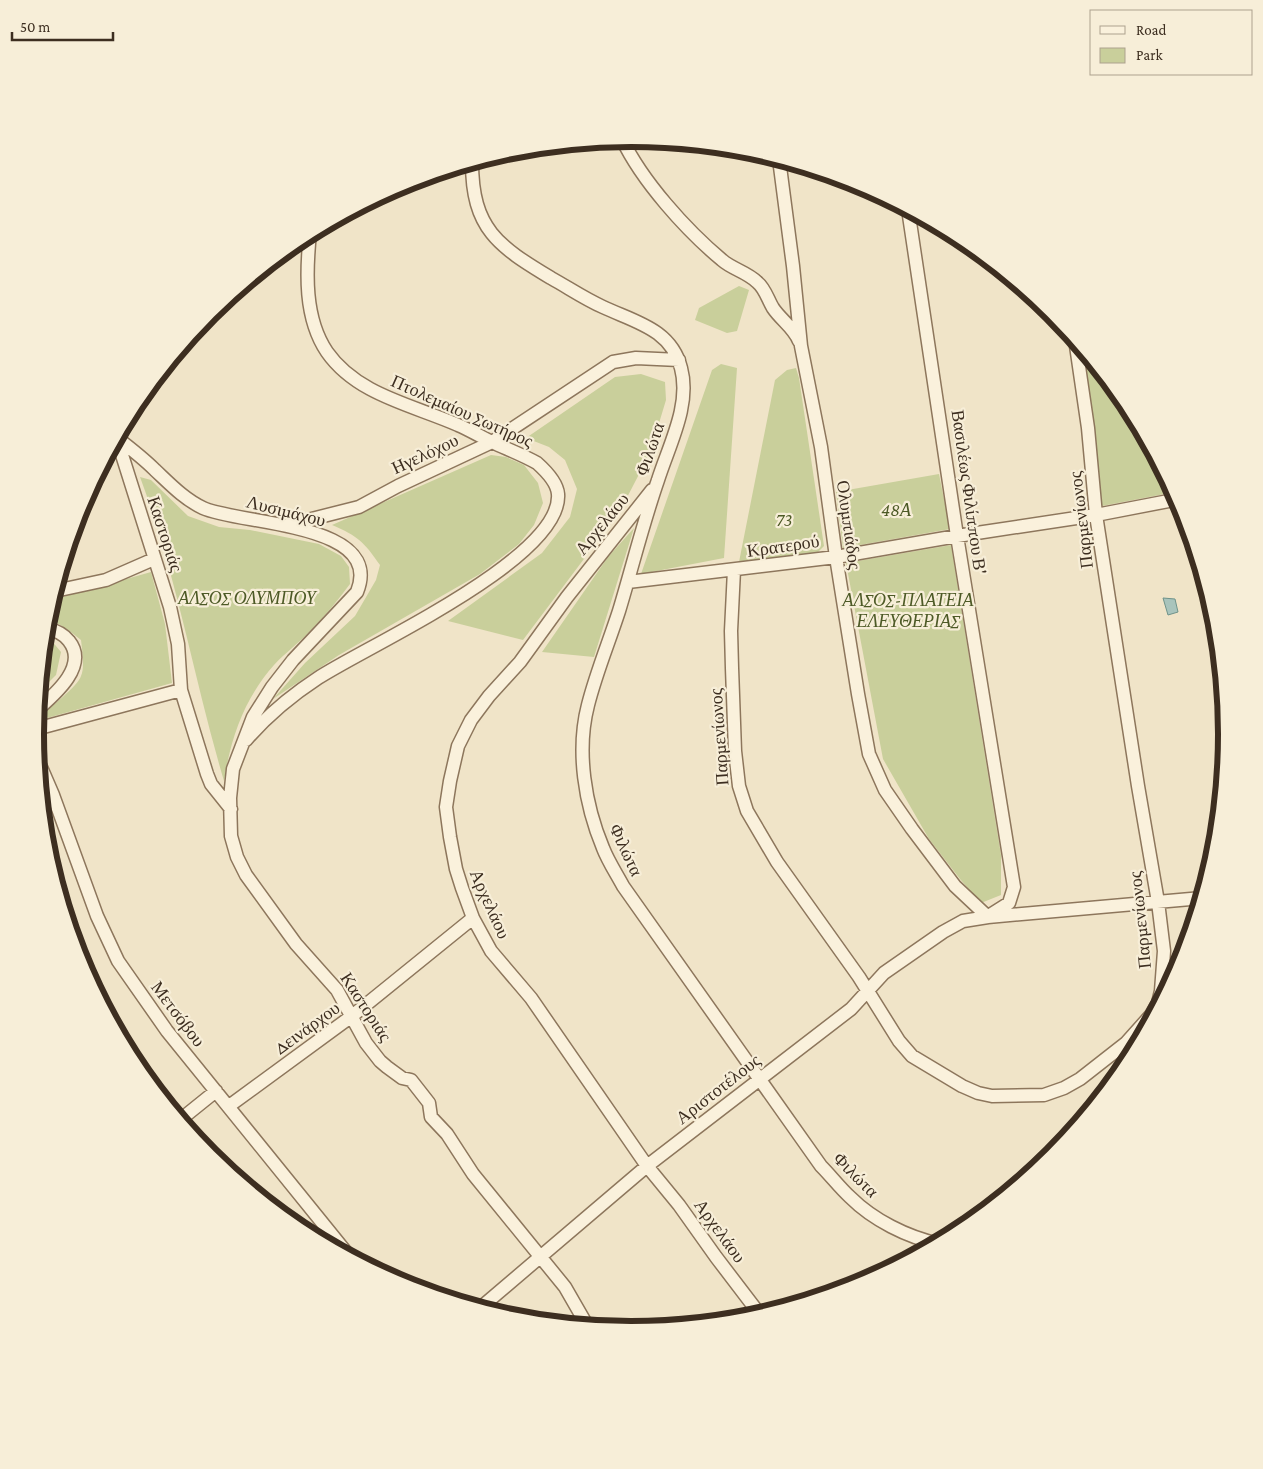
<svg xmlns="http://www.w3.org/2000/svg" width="1263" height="1469" font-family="'Crimson Pro',serif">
	<rect width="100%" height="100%" fill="#f0e4c8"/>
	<path fill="#c9cf9b" d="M739 286 749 290 737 331 727 333 695 320 699 308Z
		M1081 346 1128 403 1175 492 1102 506Z
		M721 364 737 368 724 558 641 574 712 370Z
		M796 368 799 378 824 546 817 553 739 562 775 380 787 370Z
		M641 374 665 382 666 400 650 453 620 511 523 640 448 621 542 553 570 517 577 489 565 460 549 447 526 438 615 377Z
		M491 455 506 457 524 465 538 483 543 503 534 525 519 544 480 574 339 655 273 699 305 663 355 616 376 580 380 565C364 542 358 536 332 525Z
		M939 474 950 529 843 548 836 492Z
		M140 477 151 480 188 516 219 527 250 530 319 544 341 556 349 567 350 584C338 600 325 616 310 631 299 643 285 653 274 665 244 699 231 737 224 781 194 680 177 576 140 477Z
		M634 528 594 657 542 652 608 557Z
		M951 545 1001 855V895L981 903 960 879 929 839 883 759 846 563Z
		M151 572 165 624 172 683 47 718 42 716C50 707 78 686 81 676 85 667 82 649 81 640 70 631 60 623 46 619L52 600Z
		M44 639 51 640 61 652 56 675 39 692Z"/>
	<path fill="#a9c4bc" stroke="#6f938a" d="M1163 598 1175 599 1178 612 1168 615Z"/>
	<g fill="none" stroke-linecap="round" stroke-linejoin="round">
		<g stroke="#8d765c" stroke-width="15">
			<path id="street" d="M622 139C642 181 686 230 722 260 732 269 747 272 757 282 765 288 768 300 773 308 781 320 794 328 799 341
				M779 159 793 266 801 346 821 447 836 557 858 694 869 754 885 790 912 829 955 886 988 917
				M472 162C472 229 498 246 551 278 569 288 585 299 603 307 635 322 671 329 681 368 691 405 669 445 658 480 643 523 632 568 619 611 609 642 596 673 588 705 576 751 585 805 603 848 608 861 616 873 623 886L821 1166C831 1176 840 1188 850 1197 873 1220 907 1237 939 1244
				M908 209 957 536 1014 887 1009 903 990 915
				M117 438C130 448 143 458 155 470 170 484 184 499 203 508 240 525 385 522 357 592L293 660 272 687 253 717 233 769 230 798 231 836 237 857 246 875 296 944 337 990 366 1043 380 1061 387 1067 402 1078 411 1080 429 1103 431 1117 447 1134 473 1174 565 1287 588 1327
				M117 439 170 607 178 644 181 690 207 774 211 784 231 809
				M652 490 567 597 520 662 489 696 471 720 458 746 450 781 446 807 450 837 456 869 462 888 473 918 491 951 531 998 647 1166 679 1205 716 1257 761 1316
				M288 525 359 507 398 486 492 442 613 362 636 358 679 360
				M734 570 731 631 732 668 735 751 739 786 747 811 777 862 859 977 899 1041 912 1056 962 1086 978 1093 992 1096 1044 1095 1064 1088 1080 1079 1126 1043 1151 1015 1158 1003 1161 991 1164 951 1158 902 1138 786 1096 515 1088 428 1075 339
				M628 582 836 557 957 536 1096 515 1179 499
				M55 591 106 580 154 559
				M37 710C54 695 89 666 69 641 63 633 55 630 46 628
				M36 729 181 690
				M246 740C266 717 292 695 318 678 367 646 563 558 558 494 557 482 546 471 537 463 523 455 507 449 492 442 481 437 470 430 458 425 413 405 357 395 327 352 304 318 306 272 310 233
				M37 758 53 795 97 916 118 961 167 1031 350 1257
				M229 1106 352 1016 473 918
				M180 1120 216 1091
				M479 1309 647 1166 851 1009 884 973 943 932 963 921 988 917 1202 898"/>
		</g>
		<use href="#street" stroke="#faf1dc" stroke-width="12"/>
	</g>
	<g text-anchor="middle" stroke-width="4.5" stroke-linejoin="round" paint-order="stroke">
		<g font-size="18" fill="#3d2e20" stroke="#f7eed8">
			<text transform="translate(462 411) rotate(24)" y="6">Πτολεμαίου Σωτήρος</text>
			<text transform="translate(650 449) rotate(-71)" y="6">Φιλώτα</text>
			<text transform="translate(425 454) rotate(-25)" y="6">Ηγελόχου</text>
			<text transform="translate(969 492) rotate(82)" y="6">Βασιλέως Φιλίππου Β'</text>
			<text transform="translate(286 511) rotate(14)" y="6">Λυσιμάχου</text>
			<text transform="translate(1081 520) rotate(-97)" y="6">Παρμενίωνος</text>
			<text transform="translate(602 524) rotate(-51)" y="6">Αρχελάου</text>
			<text transform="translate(849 525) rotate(82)" y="6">Ολυμπιάδος</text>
			<text transform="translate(165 534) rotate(72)" y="6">Καστοριάς</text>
			<text transform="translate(783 546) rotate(-8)" y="6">Κρατερού</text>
			<text transform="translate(719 737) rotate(-94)" y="6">Παρμενίωνος</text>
			<text transform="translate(626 850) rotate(65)" y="6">Φιλώτα</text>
			<text transform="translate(490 904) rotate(66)" y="6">Αρχελάου</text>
			<text transform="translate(1140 920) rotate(-96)" y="6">Παρμενίωνος</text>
			<text transform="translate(366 1007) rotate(57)" y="6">Καστοριάς</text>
			<text transform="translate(178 1014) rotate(53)" y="6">Μετσόβου</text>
			<text transform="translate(307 1028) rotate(-36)" y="6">Δεινάρχου</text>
			<text transform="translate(718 1089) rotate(-38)" y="6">Αριστοτέλους</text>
			<text transform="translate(856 1175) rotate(45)" y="6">Φιλώτα</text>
			<text transform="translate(720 1231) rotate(54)" y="6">Αρχελάου</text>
		</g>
		<g font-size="18" font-style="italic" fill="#4d5a26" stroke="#f7eed8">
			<text x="896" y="516">48Α</text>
			<text x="784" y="526">73</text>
			<text x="247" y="604">ΑΛΣΟΣ ΟΛΥΜΠΟΥ</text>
			<text x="908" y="606">ΑΛΣΟΣ-ΠΛΑΤΕΙΑ<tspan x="908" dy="21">ΕΛΕΥΘΕΡΙΑΣ</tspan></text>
		</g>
	</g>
	<path d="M0 0H1263V1469H0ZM44 734a587 587 0 1 1 1174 0a587 587 0 1 1-1174 0Z" fill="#f7eed8" fill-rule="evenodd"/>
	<path fill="none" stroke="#3d2e20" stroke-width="6" d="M44 734a587 587 0 1 1 1174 0a587 587 0 1 1-1174 0Z"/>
	<rect x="1090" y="10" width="162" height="65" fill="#f7eed8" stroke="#ada18e"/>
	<rect x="1100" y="26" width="25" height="8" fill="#faf1dc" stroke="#ada18e"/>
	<text x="1136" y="35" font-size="15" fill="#3d2e20">Road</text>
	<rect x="1100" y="48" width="25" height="15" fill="#c9cf9b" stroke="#ada18e"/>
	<text x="1136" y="60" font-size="15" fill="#3d2e20">Park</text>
	<path d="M12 32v8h101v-8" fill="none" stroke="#3d2e20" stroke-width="2.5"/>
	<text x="20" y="32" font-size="15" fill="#3d2e20" stroke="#f7eed8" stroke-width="4" paint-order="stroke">50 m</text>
</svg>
